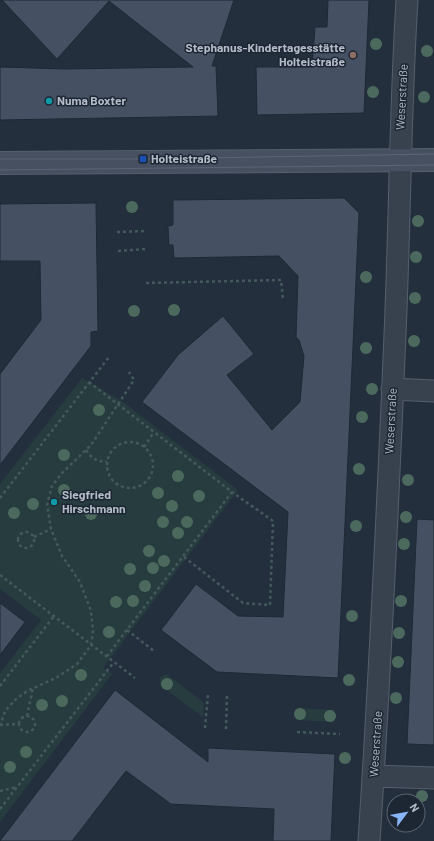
<svg xmlns="http://www.w3.org/2000/svg" width="434" height="841" font-family="Barlow,sans-serif">
	<rect width="100%" height="100%" fill="#242f3e"/>
	<path fill="#263c3f" d="M82 378 123 402 238 490 103 668 112 674 0 822V673L41 620 0 589V484Z
		M164 675H168L204 703 203 717 162 687 160 684V678Z
		M296 708 335 710 334 722 296 720Z"/>
	<path fill="#455162" stroke="#1f2835" d="M2 0H234L212 66H216L218 116 0 120V67L66 69 193 67 109 1 57 59Z
		M328 0H369L364 113 257 115 256 67H312L315 27H327Z
		M344 198 359 213 338 678 217 672 161 630 196 584 238 616 283 617 288 512 142 402 178 355 223 316 254 354 227 375 272 430 300 402 304 356 299 340 296 337 298 276 279 256 174 258 173 245H169L168 226 173 225V200Z
		M96 203 98 331 91 332V346L0 465V374L41 320 40 261H0V204Z
		M417 519 434 520V745L407 744Z
		M0 603 25 622 0 655Z
		M115 690 208 762V748L335 754 331 841H273L274 809 171 804 126 771 72 841H0Z"/>
	<g fill="none" stroke-linecap="round" stroke-linejoin="round">
		<g stroke="#565f6c" stroke-width="23">
			<path id="street" d="M392 389 434 391
				M374 776 434 778
				M369 841C380 672 388 503 395 334 400 223 400 111 407 0"/>
		</g>
		<g stroke="#565f6c" stroke-width="24">
			<path id="secondary" d="M0 163 434 160"/>
		</g>
		<path stroke="#44595c" stroke-width="2.5" stroke-dasharray="3 3" stroke-linecap="butt" d="M117 232 145 231
			M118 251 145 249
			M146 283 281 280 283 300
			M89 382 232 492 107 656
			M107 465a23 23 0 1 1 46 0a23 23 0 1 1-46 0Z
			M144 447 154 432
			M86 450C92 459 96 461 107 462
			M0 498 109 357
			M18 540a8 8 0 1 1 16 0a8 8 0 1 1-16 0Z
			M34 537 51 529
			M184 557 243 603 270 605 273 521 232 492
			M0 575 135 678
			M127 630 154 651
			M0 686 54 616
			M27 716 33 688
			M19 724a8 8 0 1 1 16 0a8 8 0 1 1-16 0Z
			M0 725 19 724
			M0 726 5 711 16 699 29 690 56 678 77 664 91 645 93 632 91 611 80 582 62 556 51 529 47 505 52 486 61 474 91 445 134 380 129 372
			M205 728 208 694
			M226 729 227 695
			M297 732 340 734
			M0 791 17 787
			M0 809 114 662"/>
		<use href="#street" stroke="#38414e" stroke-width="21"/>
		<use href="#secondary" stroke="#465061" stroke-width="22"/>
		<path stroke="#5a6575" stroke-width="1" d="M0 159H143L434 154
			M0 170 434 165"/>
	</g>
	<g fill="#4b6a5d">
		<circle cx="376" cy="44" r="6"/>
		<circle cx="427" cy="51" r="6"/>
		<circle cx="373" cy="92" r="6"/>
		<circle cx="424" cy="97" r="6"/>
		<circle cx="132" cy="207" r="6"/>
		<circle cx="418" cy="221" r="6"/>
		<circle cx="416" cy="257" r="6"/>
		<circle cx="366" cy="277" r="6"/>
		<circle cx="415" cy="298" r="6"/>
		<circle cx="174" cy="310" r="6"/>
		<circle cx="134" cy="311" r="6"/>
		<circle cx="414" cy="341" r="6"/>
		<circle cx="366" cy="348" r="6"/>
		<circle cx="372" cy="389" r="6"/>
		<circle cx="99" cy="410" r="6"/>
		<circle cx="362" cy="417" r="6"/>
		<circle cx="64" cy="455" r="6"/>
		<circle cx="359" cy="469" r="6"/>
		<circle cx="178" cy="476" r="6"/>
		<circle cx="408" cy="480" r="6"/>
		<circle cx="64" cy="490" r="6"/>
		<circle cx="158" cy="493" r="6"/>
		<circle cx="199" cy="496" r="6"/>
		<circle cx="33" cy="504" r="6"/>
		<circle cx="172" cy="506" r="6"/>
		<circle cx="14" cy="513" r="6"/>
		<circle cx="91" cy="514" r="6"/>
		<circle cx="406" cy="517" r="6"/>
		<circle cx="163" cy="522" r="6"/>
		<circle cx="187" cy="522" r="6"/>
		<circle cx="356" cy="526" r="6"/>
		<circle cx="178" cy="533" r="6"/>
		<circle cx="404" cy="544" r="6"/>
		<circle cx="149" cy="551" r="6"/>
		<circle cx="164" cy="561" r="6"/>
		<circle cx="153" cy="568" r="6"/>
		<circle cx="130" cy="569" r="6"/>
		<circle cx="145" cy="586" r="6"/>
		<circle cx="133" cy="601" r="6"/>
		<circle cx="401" cy="601" r="6"/>
		<circle cx="116" cy="602" r="6"/>
		<circle cx="352" cy="616" r="6"/>
		<circle cx="109" cy="632" r="6"/>
		<circle cx="399" cy="633" r="6"/>
		<circle cx="398" cy="662" r="6"/>
		<circle cx="81" cy="675" r="6"/>
		<circle cx="349" cy="680" r="6"/>
		<circle cx="167" cy="684" r="6"/>
		<circle cx="396" cy="698" r="6"/>
		<circle cx="62" cy="701" r="6"/>
		<circle cx="42" cy="705" r="6"/>
		<circle cx="300" cy="714" r="6"/>
		<circle cx="330" cy="716" r="6"/>
		<circle cx="26" cy="752" r="6"/>
		<circle cx="345" cy="758" r="6"/>
		<circle cx="10" cy="767" r="6"/>
		<circle cx="422" cy="796" r="6"/>
	</g>
	<circle fill="#8d6e63" stroke="#1d2633" stroke-width="1.5" cx="353" cy="55" r="4"/>
	<g fill="#0f9aa8" stroke="#1d2633" stroke-width="1.5">
		<circle cx="49" cy="101" r="4"/>
		<circle cx="54" cy="502" r="4"/>
	</g>
	<rect fill="#1a4fb4" stroke="#1d2633" stroke-width="1.5" x="139" y="155" width="8" height="8" rx="2"/>
	<g text-anchor="middle" stroke-width="3" stroke-linejoin="round" paint-order="stroke">
		<g font-size="12" font-weight="bold" fill="#b4bcc9" stroke="#1d2633" text-anchor="start">
			<text x="345" y="52" text-anchor="end">Stephanus-Kindertagesstätte<tspan x="345" dy="14">Holteistraße</tspan></text>
			<text x="57" y="105">Numa Boxter</text>
			<text x="151" y="163">Holteistraße</text>
			<text x="62" y="499">Siegfried<tspan x="62" dy="14">Hirschmann</tspan></text>
		</g>
		<g font-size="12" fill="#b4bcc9" stroke="#1d2633">
			<text transform="translate(402 97) rotate(-87)" y="4">Weserstraße</text>
			<text transform="translate(391 421) rotate(-87)" y="4">Weserstraße</text>
			<text transform="translate(376 744) rotate(-86)" y="4">Weserstraße</text>
		</g>
	</g>
	<g transform="translate(406 813) rotate(58)"><circle r="19" fill="#1d2633" stroke="#59626f"/>
	<path d="M0-3L7 15L0 10L-7 15Z" fill="#8ab4f8"/>
	<text y="-6" font-size="11" font-weight="bold" text-anchor="middle" fill="#b4bcc9">N</text>
	</g>
</svg>
